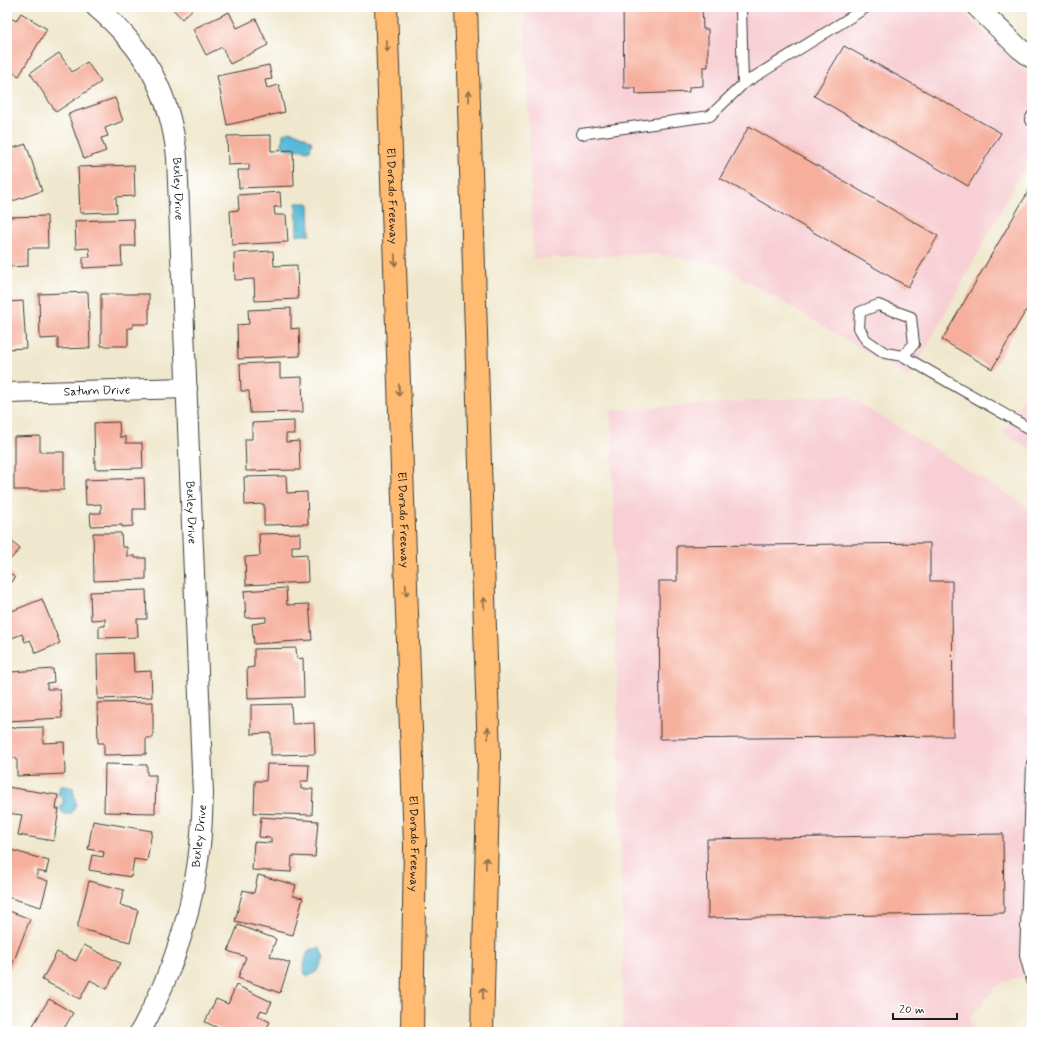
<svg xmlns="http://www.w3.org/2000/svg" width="1039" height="1039" font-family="Mynerve,sans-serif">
	<rect width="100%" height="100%" fill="#fff"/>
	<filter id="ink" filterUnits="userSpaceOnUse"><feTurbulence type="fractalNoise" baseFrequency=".025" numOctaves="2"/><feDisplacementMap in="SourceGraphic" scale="8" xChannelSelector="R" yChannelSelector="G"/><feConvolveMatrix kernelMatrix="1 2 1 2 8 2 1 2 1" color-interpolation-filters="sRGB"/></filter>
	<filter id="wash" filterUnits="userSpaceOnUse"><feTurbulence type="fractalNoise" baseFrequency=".012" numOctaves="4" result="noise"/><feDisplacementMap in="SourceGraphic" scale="16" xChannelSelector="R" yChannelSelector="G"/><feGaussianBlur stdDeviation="0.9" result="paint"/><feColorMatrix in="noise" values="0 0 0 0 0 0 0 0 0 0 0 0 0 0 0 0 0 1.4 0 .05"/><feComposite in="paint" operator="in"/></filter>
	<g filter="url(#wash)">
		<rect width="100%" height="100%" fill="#f0e8ce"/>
		<path fill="#f7cfd4" d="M525 7H958L1032 78V154L910 378 719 264 658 254 533 259Z
			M1032 382V450L1003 433Z
			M846 395 1032 509V976L1012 979 995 988 970 1018 973 1032H622L623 953 611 410Z"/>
		<path fill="#57b9d6" stroke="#3a6a79" d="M289 131C296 132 307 137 312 142L310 150 307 151C299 148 290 152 282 146L283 134Z
			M296 203H309L310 235H297Z
			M60 786H66L73 788 76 805 71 814H65L62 812 60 808 63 803V799L58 794Z
			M320 948 324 959 316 972 309 976 305 974 303 970C305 963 305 957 309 950Z"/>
		<g id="blocks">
			<path fill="#f6af9c" d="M171 7H195L182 19Z
				M623 7H702L703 29H708V67H703V86L689 87V92L636 94V88H624Z
				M229 12 237 28 256 19 268 45 230 64 222 47 206 55 193 29Z
				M21 13 47 29 19 76 7 69V16L16 21Z
				M844 46 1001 133 968 186 814 96Z
				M59 53 72 72 87 62 101 82 56 112 30 73Z
				M269 65 272 79 265 80 267 88 279 85 285 112 227 125 217 76Z
				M115 98 123 121 105 128 108 136 101 138 106 151 84 159 68 114Z
				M749 126 938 236 908 287 720 178Z
				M271 135V151L293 150 294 186 239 188 238 170H249V164L228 165 227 136Z
				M26 144 42 191 7 203V150Z
				M134 165 135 196 116 197 117 212 80 213 78 167Z
				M1032 185V300L992 369 942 340Z
				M280 192 281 207H274L275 215H286L288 242 232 245 230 211 239 210 238 195Z
				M47 216 48 248H28V266L7 267V217Z
				M134 219 135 246H121L122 266 83 268V257H90L89 248 76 249 75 221Z
				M273 251 274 266 297 265 298 299 255 301 254 279 235 280 234 253Z
				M88 292 90 348 58 349V338L40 339 39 294Z
				M101 294H149V324H133V328H128V346H101Z
				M23 301 26 348 7 349V302Z
				M291 308V329L299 328 300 356 238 359 237 325 249 324 248 310Z
				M280 362V378L302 377 303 412 250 413 249 391H241L240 364Z
				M294 421V434H286V442L299 441 300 470 246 471 245 439H252V423Z
				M119 422 120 437H126V443H142L143 468 95 469 94 423Z
				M40 436V452H64V490H14V437Z
				M286 476 287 493 307 492 308 524 264 525V504L245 505 244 477Z
				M144 478 145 509H133V526L122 527V525L91 526 90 513H101V504L86 505 85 480Z
				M93 533H121L122 547H127V556H135V558H146V579L94 581Z
				M300 533V546H292V555L307 554 308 582 246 585 245 557 260 556 259 534Z
				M7 537 20 549 7 563Z
				M930 543V581H952L953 736 660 739 659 581H677V546Z
				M7 570 15 578 7 586Z
				M286 588 287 605 309 604 312 640 254 644 252 624 266 622V617L246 618 244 591Z
				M146 590 147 619H137L138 637 99 638V626H105V619L91 620 90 592Z
				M42 599 60 643 36 653 30 640 25 642 22 634 7 640V613Z
				M296 648 297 659 303 658 304 697 248 699 247 668 254 667V649Z
				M133 653 134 672 151 671 152 697 98 699 97 654Z
				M53 669 54 682 47 683V689H60L62 718 7 721V687H12L11 672Z
				M153 702V738H146V754L104 755V743H98L97 703Z
				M291 704 292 724 314 723 315 754 271 755V733L251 734V705Z
				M43 727V743L64 742 65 774 17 776V758H7V728Z
				M105 764 147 765V775H156L155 813 104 812Z
				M267 764 309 765 308 781H301V789H313L312 815 254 813 255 781H266Z
				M7 787 58 795 56 809H59L54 841 18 835 22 815 7 813Z
				M261 817 318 821 315 857 292 856 291 872 252 870 254 842 271 843V838L259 837Z
				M93 821 152 831 147 861 134 859 131 877 89 870 92 855 103 857 104 852 88 849Z
				M1003 834 1004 913 708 918 707 839Z
				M8 849 49 861 46 873 38 871 36 877 48 881 41 907 7 897V855Z
				M258 875 296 885 293 896 303 898 293 935 235 921 243 890 254 893Z
				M89 881 124 890 120 905 138 910 130 942 77 928Z
				M7 910 30 919 11 968 7 967Z
				M238 925 276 939 270 956 290 963 280 993 238 978 246 957 228 951Z
				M84 945 120 963 107 989 90 980 80 999 42 980 57 952 76 961Z
				M236 985 272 1002 267 1012 261 1010 258 1016 270 1022 265 1032H227L205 1022 216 999 228 1004Z
				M49 999 73 1013 62 1032H29Z"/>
		</g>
	</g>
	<g filter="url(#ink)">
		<use href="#blocks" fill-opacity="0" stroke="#3c3b37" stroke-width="1"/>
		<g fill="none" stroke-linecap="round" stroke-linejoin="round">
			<g stroke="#3c3b37" stroke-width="12">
				<path id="lane" d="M741 7 743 84
					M1030 120 1032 116
					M581 134 710 116 743 84 867 7
					M903 356 914 344 911 317 878 305 860 312 859 328 866 340 885 353 903 356 1032 430
					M1032 763 1025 956 1032 981"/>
			</g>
			<g stroke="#3c3b37" stroke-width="22">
				<g id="street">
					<path id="s1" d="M96 7C145 49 170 92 177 157L203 794C202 811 202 828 200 845 193 910 172 975 140 1032"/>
					<path d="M977 7 1019 48 1032 58"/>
					<path id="s2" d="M7 393 187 388"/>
				</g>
			</g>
			<g stroke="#3c3b37" stroke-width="24">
				<g id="highway">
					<path id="s3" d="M386 7 415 845 412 1032"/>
					<path d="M466 7 489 757 482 1032"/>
				</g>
			</g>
			<use href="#lane" stroke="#fff" stroke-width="10"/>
			<use href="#street" stroke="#fff" stroke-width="20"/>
			<use href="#highway" stroke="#ffbb71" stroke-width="22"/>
		</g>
		<defs><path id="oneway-shaft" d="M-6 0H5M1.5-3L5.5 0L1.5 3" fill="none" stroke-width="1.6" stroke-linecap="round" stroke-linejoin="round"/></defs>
		<g stroke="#8e6c46">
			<use href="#oneway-shaft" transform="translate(387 46) rotate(88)"/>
			<use href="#oneway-shaft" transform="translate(469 96) rotate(-92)"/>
			<use href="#oneway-shaft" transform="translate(395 260) rotate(88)"/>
			<use href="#oneway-shaft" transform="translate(399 390) rotate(88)"/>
			<use href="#oneway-shaft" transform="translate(406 590) rotate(88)"/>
			<use href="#oneway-shaft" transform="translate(484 603) rotate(-92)"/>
			<use href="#oneway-shaft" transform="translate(488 733) rotate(-92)"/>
			<use href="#oneway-shaft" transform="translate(486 863) rotate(-89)"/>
			<use href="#oneway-shaft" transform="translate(483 993) rotate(-89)"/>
		</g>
	</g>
	<g text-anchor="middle" stroke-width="4" stroke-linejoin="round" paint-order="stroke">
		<g font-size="12" fill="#1c1c1c" stroke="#fff">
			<text dy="4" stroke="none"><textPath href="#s1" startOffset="207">Bexley Drive</textPath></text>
			<text dy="4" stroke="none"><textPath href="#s3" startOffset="189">El Dorado Freeway</textPath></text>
			<text dy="4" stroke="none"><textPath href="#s2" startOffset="90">Saturn Drive</textPath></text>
			<text dy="4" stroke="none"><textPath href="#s1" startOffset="531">Bexley Drive</textPath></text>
			<text dy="4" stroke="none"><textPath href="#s3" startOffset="513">El Dorado Freeway</textPath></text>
			<text transform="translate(199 836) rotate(-84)" y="4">Bexley Drive</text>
			<text dy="4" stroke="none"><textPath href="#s3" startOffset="837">El Dorado Freeway</textPath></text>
		</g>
	</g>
	<rect width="1039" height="1039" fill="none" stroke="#fff" stroke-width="24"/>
	<path d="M893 1013v6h64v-6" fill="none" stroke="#1c1c1c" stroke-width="2"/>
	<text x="899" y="1013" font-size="12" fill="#1c1c1c" stroke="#ffffff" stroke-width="3" paint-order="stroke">20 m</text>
</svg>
